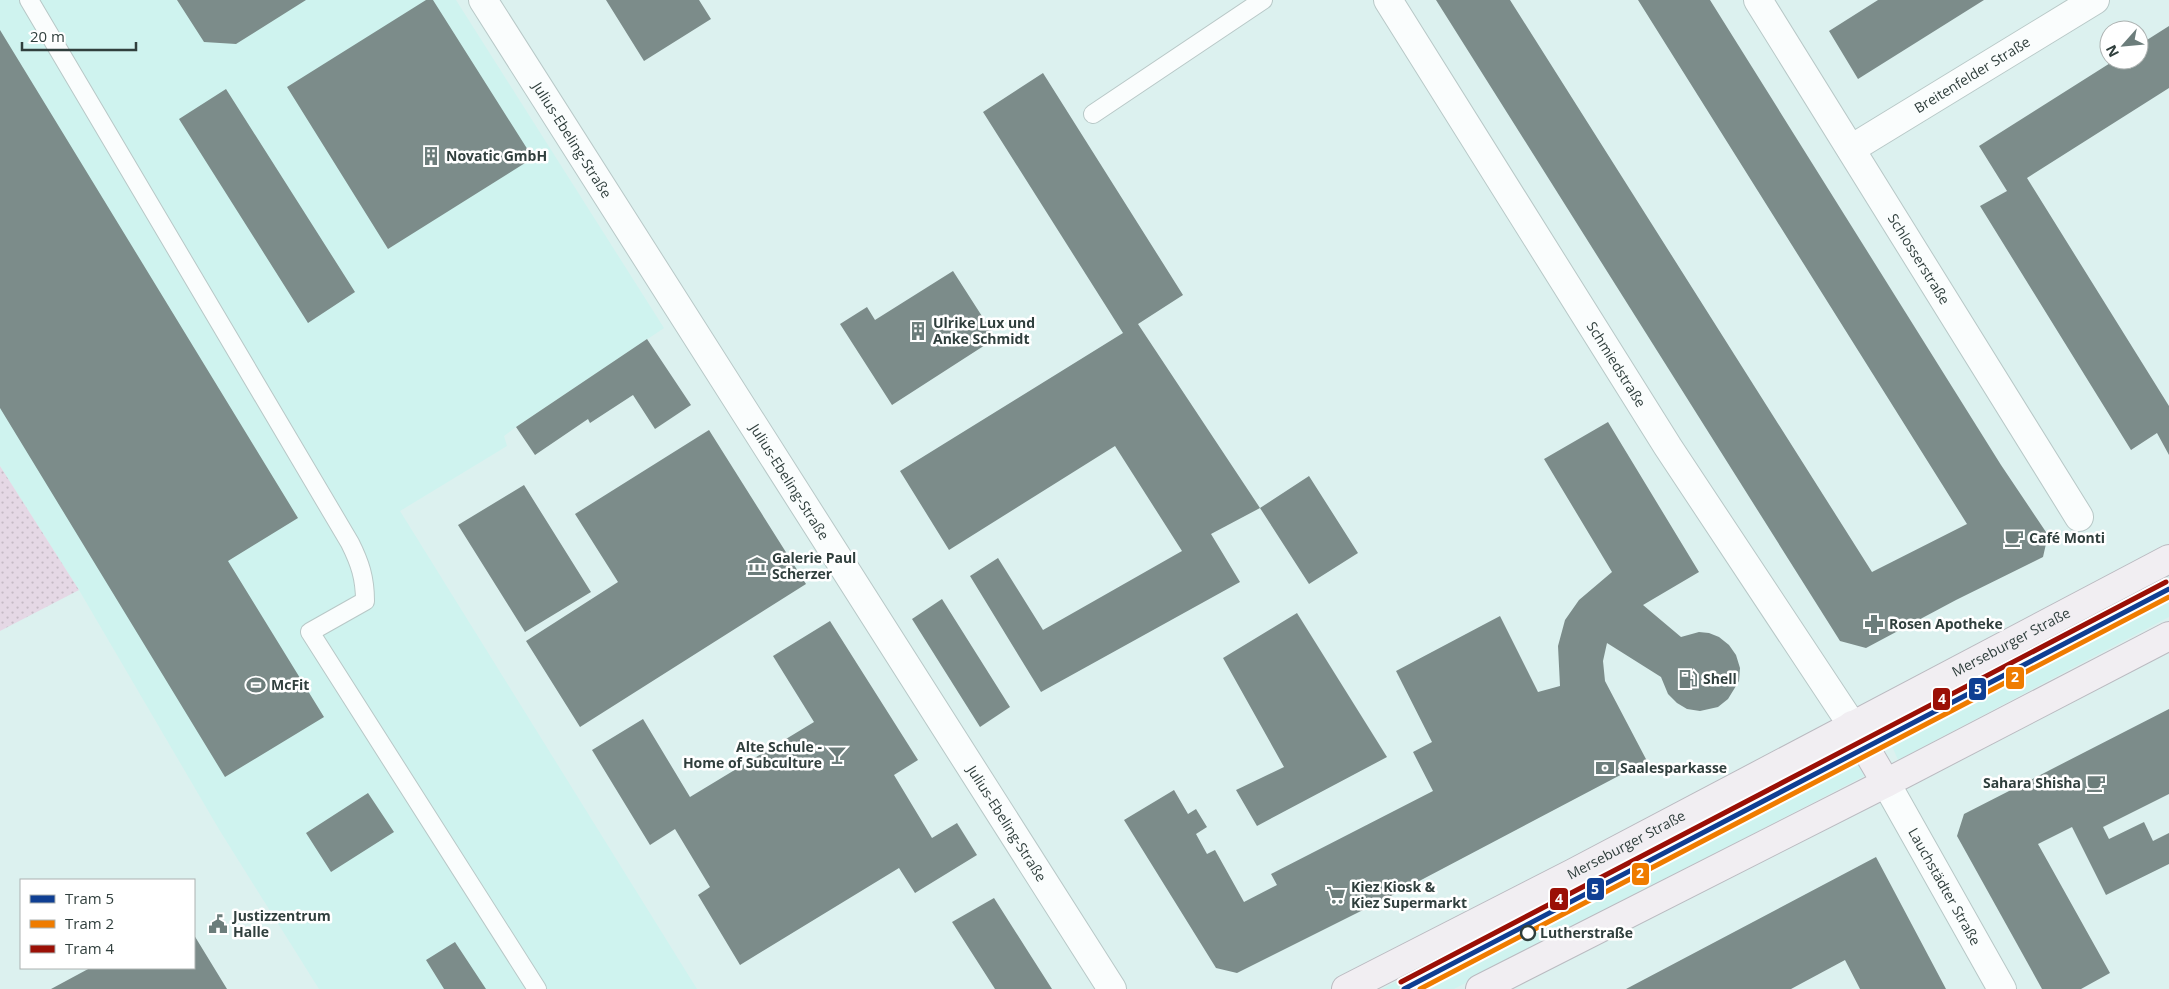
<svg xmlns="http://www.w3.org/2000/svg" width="2169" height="989" font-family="'Open Sans',sans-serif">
	<defs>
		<pattern id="grass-dots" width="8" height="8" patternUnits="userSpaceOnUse" patternTransform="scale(1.25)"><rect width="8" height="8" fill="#e5d8e5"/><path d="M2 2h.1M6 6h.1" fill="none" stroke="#c5bac5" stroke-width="1.8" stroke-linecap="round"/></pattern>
	</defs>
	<rect width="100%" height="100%" fill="#dcf1ef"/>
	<path fill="#cff3ef" d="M0 0H456L664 328 516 427 504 436 507 446 400 511 697 989H319L220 831 79 590 0 466Z
		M2169 580V617L1898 760 1885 730Z
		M1853 744 1868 774 1512 959 1454 989H1382Z"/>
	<path fill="url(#grass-dots)" d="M0 466 79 590 0 631Z"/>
	<path fill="#7c8c8a" d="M177 0H306L236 44 204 42Z
		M426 0H433L533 158 388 249 287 87Z
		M606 0H699L711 19 644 61Z
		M1436 0H1510L1872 572 1967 524 1638 0H1710L2001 465 2048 535 2043 557 1956 600 1866 648 1840 641Z
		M1878 0H1984L1858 79 1829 31Z
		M2169 26V88L2027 178 2169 406V455L2157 433 2131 450 1980 206 2007 191 1979 146 2115 60H2139V45Z
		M0 30 298 518 228 561 324 717 225 777 0 408Z
		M1043 73 1183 295 1138 324 1260 508 1211 534 1240 582 1041 692 970 576 998 558 1043 630 1182 551 1115 446 949 550 900 471 1123 333 983 112Z
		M226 89 355 292 308 323 179 119Z
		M953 271 996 338 892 405 840 324 867 307 875 320Z
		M647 339 691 405 655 429 633 395 590 423 588 419 535 455 516 427Z
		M1608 422 1699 572 1643 605 1681 637 1699 632 1709 633 1719 637 1729 645 1736 655 1740 668 1739 681 1728 699 1718 707 1700 711 1687 709 1677 703 1668 694 1661 677 1607 643 1603 661 1605 681 1647 761 1387 898 1237 973 1216 968 1124 820 1174 790 1188 814 1196 809 1207 827 1196 834 1207 854 1215 850 1244 902 1277 885 1271 874 1433 791 1413 752 1432 742 1396 671 1500 616 1538 692 1560 686 1558 646 1565 620 1579 600 1612 572 1544 459Z
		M709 430 806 584 580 727 526 641 618 582 575 514Z
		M1309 476 1358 553 1309 584 1260 508Z
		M524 485 591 592 525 632 458 525Z
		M942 599 1010 707 980 727 912 619Z
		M1297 613 1387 757 1257 826 1236 790 1284 767 1223 658Z
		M830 621 918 760 894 775 932 838 957 823 977 855 915 893 899 868 740 965 698 895 710 887 675 829 650 845 592 750 643 719 690 797 814 722 773 656Z
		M2169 709V794L2103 827 2109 839 2144 822 2153 841 2169 833V864L2106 895 2072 827 2038 844 2110 973 2081 989H2042L1957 836 1964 814Z
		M368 793 394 832 331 872 306 833Z
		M1876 857 1946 989H1860L1845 960 1791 989H1626Z
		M994 898 1029 953 1052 989H995L952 922Z
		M194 935 227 989H51L90 968H194Z
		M455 942 486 989H444L426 960Z"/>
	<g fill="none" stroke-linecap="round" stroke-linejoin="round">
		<g stroke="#b8c8c7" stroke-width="20">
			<path id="lane" d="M29 0 350 543C360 563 365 578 365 601L310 632 537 989
				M1093 114 1263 0"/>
		</g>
		<g stroke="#b8c8c7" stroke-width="30">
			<g id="street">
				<path id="s1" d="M483 0 1112 989"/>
				<path id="s2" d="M1388 0 1668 447 1852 725"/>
				<path id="s3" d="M1758 0 2079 517"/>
				<path id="s4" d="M1851 149 2095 0"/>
				<path id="s5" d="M1886 783 2002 989"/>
			</g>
		</g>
		<g stroke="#babac0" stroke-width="30">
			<g id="primary">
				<path d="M1852 725 1886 783"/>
				<path id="s6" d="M1346 989 1573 873 2169 559"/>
				<path d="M1480 989 1886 783 2169 636"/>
			</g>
		</g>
		<use href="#lane" stroke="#fafdfd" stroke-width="18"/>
		<use href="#street" stroke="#fafdfd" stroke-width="28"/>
		<use href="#primary" stroke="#f1eef2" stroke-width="28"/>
		<g stroke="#fff" stroke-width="9">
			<path id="tram-1" d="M1404 989 2169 589"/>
		</g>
		<g stroke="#fff" stroke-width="9">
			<path id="tram-2" d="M1420 989 2169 597"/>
		</g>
		<g stroke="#fff" stroke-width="9">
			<path id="tram-3" d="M1401 982 2166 582"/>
		</g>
		<use href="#tram-1" stroke="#0f3f93" stroke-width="5"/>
		<use href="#tram-2" stroke="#ef7c00" stroke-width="5"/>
		<use href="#tram-3" stroke="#9b1006" stroke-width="5"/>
	</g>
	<defs>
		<g id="building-bare" transform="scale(1.5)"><path d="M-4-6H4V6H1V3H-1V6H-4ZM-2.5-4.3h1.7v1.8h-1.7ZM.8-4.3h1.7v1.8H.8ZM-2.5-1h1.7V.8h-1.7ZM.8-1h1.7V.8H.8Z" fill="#6c7d7b" stroke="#fff" stroke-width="2.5" paint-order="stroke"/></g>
		<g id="cafe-bare" transform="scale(1.5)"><path d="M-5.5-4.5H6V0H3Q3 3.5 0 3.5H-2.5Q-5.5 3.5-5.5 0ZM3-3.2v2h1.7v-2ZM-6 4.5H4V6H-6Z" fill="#6c7d7b" stroke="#fff" stroke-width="2.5" paint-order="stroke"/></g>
		<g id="museum-bare" transform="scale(1.5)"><path d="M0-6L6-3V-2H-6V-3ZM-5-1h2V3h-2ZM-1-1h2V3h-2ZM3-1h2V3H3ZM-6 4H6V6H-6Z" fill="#6c7d7b" stroke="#fff" stroke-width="2.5" paint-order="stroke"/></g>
		<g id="pharmacy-bare" transform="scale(1.5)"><path d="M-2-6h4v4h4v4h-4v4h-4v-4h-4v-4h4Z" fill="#6c7d7b" stroke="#fff" stroke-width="2.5" paint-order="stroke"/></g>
		<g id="fuel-bare" transform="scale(1.5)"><path d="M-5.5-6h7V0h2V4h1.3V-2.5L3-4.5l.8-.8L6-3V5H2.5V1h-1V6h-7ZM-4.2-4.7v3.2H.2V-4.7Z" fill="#6c7d7b" stroke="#fff" stroke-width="2.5" paint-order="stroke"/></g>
		<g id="stadium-bare" transform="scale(1.5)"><path d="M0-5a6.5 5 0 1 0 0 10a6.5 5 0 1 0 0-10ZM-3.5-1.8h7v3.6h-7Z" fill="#6c7d7b" stroke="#fff" stroke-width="2.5" paint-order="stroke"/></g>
		<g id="bar-bare" transform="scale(1.5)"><path d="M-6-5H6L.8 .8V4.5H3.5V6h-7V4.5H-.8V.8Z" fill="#6c7d7b" stroke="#fff" stroke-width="2.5" paint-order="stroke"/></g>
		<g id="bank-bare" transform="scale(1.5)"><path d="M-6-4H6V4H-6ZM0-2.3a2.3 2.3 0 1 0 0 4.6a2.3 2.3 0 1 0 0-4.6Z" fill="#6c7d7b" stroke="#fff" stroke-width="2.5" paint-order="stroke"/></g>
		<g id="supermarket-bare" transform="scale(1.5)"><path d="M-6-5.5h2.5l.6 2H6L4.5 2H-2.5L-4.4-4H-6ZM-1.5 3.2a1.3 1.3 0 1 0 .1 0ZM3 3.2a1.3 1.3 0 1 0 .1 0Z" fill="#6c7d7b" stroke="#fff" stroke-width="2.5" paint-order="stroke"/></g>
		<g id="civic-bare" transform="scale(1.5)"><path d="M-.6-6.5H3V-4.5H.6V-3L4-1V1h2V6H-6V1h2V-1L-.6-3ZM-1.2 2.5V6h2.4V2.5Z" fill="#6c7d7b" stroke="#fff" stroke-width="2.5" paint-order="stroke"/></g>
	</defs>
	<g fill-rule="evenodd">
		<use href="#building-bare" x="431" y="156"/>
		<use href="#building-bare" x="918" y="331"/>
		<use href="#cafe-bare" x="2014" y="538"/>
		<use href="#museum-bare" x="757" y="566"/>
		<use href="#pharmacy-bare" x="1874" y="624"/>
		<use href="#fuel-bare" x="1688" y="679"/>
		<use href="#stadium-bare" x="256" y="685"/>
		<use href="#bar-bare" x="837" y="755"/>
		<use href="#bank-bare" x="1605" y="768"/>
		<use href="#cafe-bare" x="2096" y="783"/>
		<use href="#supermarket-bare" x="1336" y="895"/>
		<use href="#civic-bare" x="218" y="924"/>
	</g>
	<circle fill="#fff" stroke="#303f3d" stroke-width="2.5" cx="1528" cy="933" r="7"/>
	<g text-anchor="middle" stroke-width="5" stroke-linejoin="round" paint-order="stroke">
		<g font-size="14" fill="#303f3d" stroke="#fff">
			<text dy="5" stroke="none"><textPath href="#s4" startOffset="142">Breitenfelder Straße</textPath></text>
			<text dy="5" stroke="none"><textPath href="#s1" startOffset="166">Julius-Ebeling-Straße</textPath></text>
			<text dy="5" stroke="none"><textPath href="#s3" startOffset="305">Schlosserstraße</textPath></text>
			<text dy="5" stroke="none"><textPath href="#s2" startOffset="430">Schmiedstraße</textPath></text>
			<text dy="5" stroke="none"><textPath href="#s1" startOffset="571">Julius-Ebeling-Straße</textPath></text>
			<text dy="5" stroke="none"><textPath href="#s6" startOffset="750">Merseburger Straße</textPath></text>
			<text dy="5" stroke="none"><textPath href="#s1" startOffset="976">Julius-Ebeling-Straße</textPath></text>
			<text dy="5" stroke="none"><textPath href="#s6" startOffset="315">Merseburger Straße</textPath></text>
			<text dy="5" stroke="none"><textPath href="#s5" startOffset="119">Lauchstädter Straße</textPath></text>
		</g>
		<g font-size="14" font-weight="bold" fill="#303f3d" stroke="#fff" text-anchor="start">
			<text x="446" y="161">Novatic GmbH</text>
			<text x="933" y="328">Ulrike Lux und<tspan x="933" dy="16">Anke Schmidt</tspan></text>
			<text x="2029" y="543">Café Monti</text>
			<text x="772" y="563">Galerie Paul<tspan x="772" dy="16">Scherzer</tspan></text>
			<text x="1889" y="629">Rosen Apotheke</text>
			<text x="1703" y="684">Shell</text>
			<text x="271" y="690">McFit</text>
			<text x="822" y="752" text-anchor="end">Alte Schule -<tspan x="822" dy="16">Home of Subculture</tspan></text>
			<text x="1620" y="773">Saalesparkasse</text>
			<text x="2081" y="788" text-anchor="end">Sahara Shisha</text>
			<text x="1351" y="892">Kiez Kiosk &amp;<tspan x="1351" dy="16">Kiez Supermarkt</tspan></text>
			<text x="233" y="921">Justizzentrum<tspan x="233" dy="16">Halle</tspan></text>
		</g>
		<g font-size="14" font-weight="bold" fill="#303f3d" stroke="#fff" text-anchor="start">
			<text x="1540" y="938">Lutherstraße</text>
		</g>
	</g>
	<g stroke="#fff" stroke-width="2">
		<rect x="2005" y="666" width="20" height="24" rx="5" fill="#ef7c00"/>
		<rect x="1968" y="677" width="19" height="24" rx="5" fill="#0f3f93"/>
		<rect x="1932" y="687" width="19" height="24" rx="5" fill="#9b1006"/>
		<rect x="1631" y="862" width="19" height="24" rx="5" fill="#ef7c00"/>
		<rect x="1586" y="877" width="19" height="24" rx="5" fill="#0f3f93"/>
		<rect x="1549" y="887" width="20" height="24" rx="5" fill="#9b1006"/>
	</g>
	<g font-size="14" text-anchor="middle" font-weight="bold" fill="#fff">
		<text x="2015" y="682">2</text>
		<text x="1978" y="694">5</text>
		<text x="1942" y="704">4</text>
		<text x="1640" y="878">2</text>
		<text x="1595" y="894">5</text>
		<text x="1559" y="904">4</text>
	</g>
	<rect x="20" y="879" width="175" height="90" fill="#ffffff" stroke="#acb2b1"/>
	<rect x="30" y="895" width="25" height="8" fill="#0f3f93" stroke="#acb2b1"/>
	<text x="65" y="904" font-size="15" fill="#303f3d">Tram 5</text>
	<rect x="30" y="920" width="25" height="8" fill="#ef7c00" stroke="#acb2b1"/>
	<text x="65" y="929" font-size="15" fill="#303f3d">Tram 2</text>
	<rect x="30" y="945" width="25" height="8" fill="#9b1006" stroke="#acb2b1"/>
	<text x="65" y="954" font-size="15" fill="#303f3d">Tram 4</text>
	<g transform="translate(2124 45) rotate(243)"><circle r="24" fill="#ffffff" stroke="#acb2b1"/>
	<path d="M0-4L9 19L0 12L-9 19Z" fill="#6c7d7b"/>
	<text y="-8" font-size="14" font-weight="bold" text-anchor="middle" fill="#303f3d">N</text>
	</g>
	<path d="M22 42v8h114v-8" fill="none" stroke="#303f3d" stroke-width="2.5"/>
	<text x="30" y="42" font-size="15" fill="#303f3d" stroke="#ffffff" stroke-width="4" paint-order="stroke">20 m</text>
</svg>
